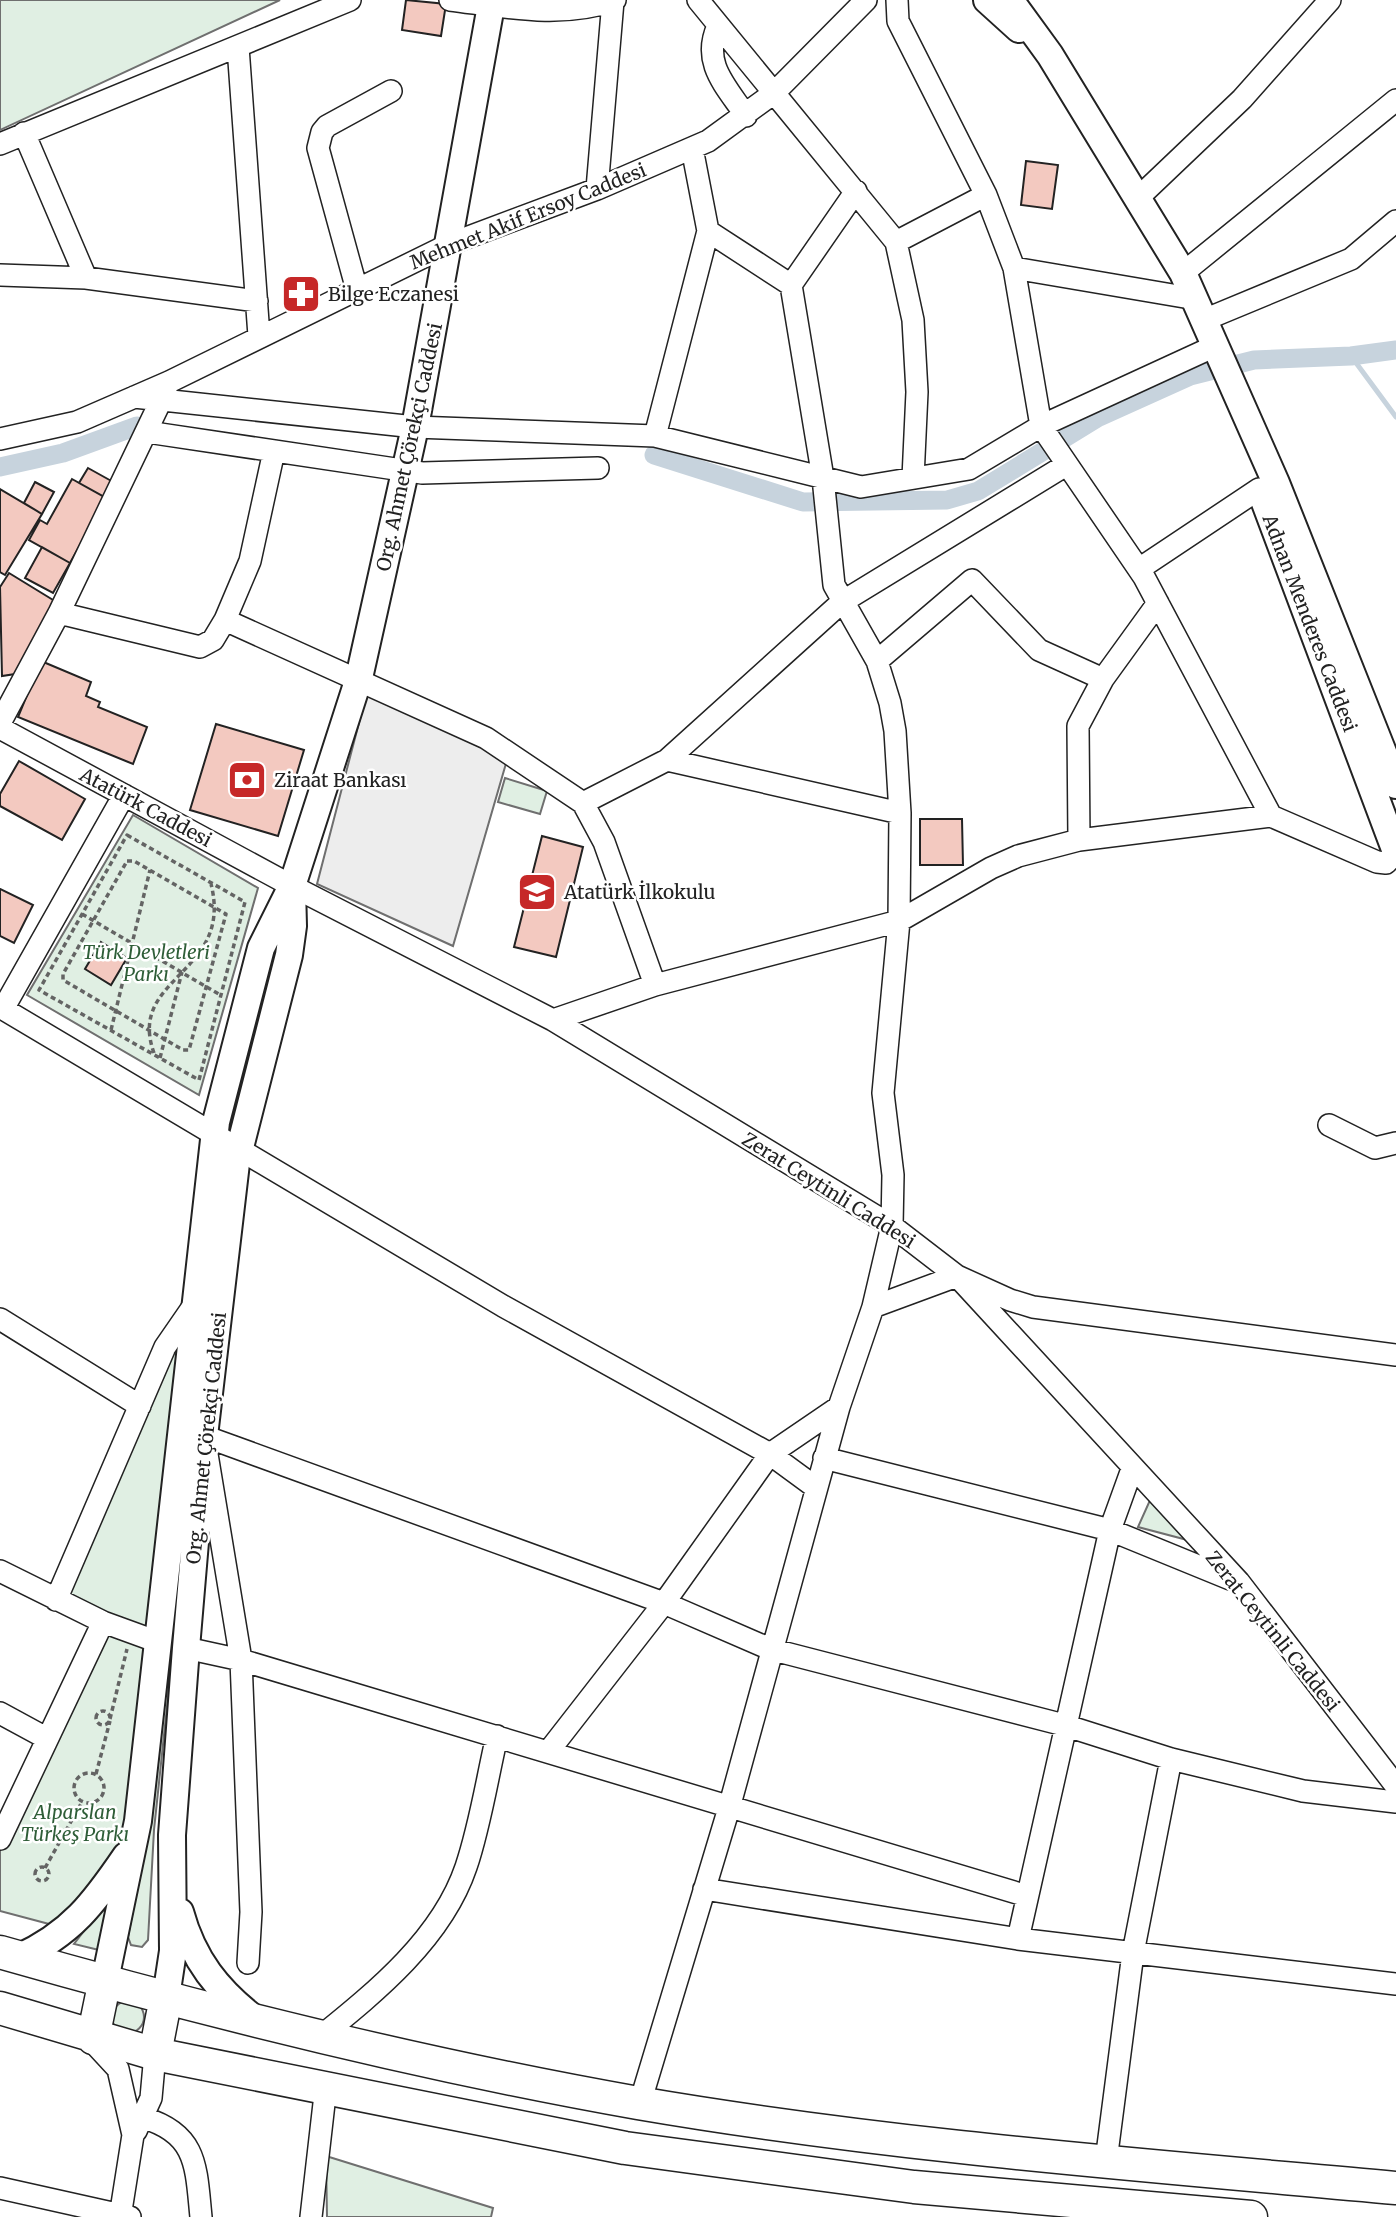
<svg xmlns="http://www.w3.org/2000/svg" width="1396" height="2217" font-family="Merriweather,serif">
	<rect width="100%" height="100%" fill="#fff"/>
	<path fill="#e0efe3" stroke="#6f6f6f" stroke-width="2" d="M0 0H280L0 130Z
		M505 778 547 791 540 814 498 802Z
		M133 815 258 888 199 1095 27 995Z
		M194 1305 138 1821 68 1929 0 1911V1839L103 1622 56 1600Z
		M209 1308 154 1830 148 1940 142 1947 131 1945 128 1937 148 1829Z
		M1151 1498 1195 1542 1138 1527Z
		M111 1896 99 1950 74 1944Z
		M112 2017a16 16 0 1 1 32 0a16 16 0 1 1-32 0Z
		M326 2156 493 2208 491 2217H327Z"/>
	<path fill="#ededed" stroke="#6f6f6f" stroke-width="2" d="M367 692 507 760 453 946 317 884Z"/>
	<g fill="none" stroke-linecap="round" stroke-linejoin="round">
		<path stroke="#c7d3dd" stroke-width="5" d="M1351 356 1396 417"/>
		<path stroke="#c7d3dd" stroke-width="19" d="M654 455 803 502 947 500 978 491 1099 417 1190 376 1254 360 1351 356 1396 350
			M0 467 63 453 137 426"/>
	</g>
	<path fill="#f3c9c0" stroke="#222" stroke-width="2" d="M406 0 446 4 441 36 402 30Z
		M1026 161 1058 165 1052 209 1021 205Z
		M88 468 115 483 106 498 79 483Z
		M72 479 106 498 70 563 29 540 40 520 47 524Z
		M35 482 54 492 42 514 24 503Z
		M0 489 42 514 5 575 0 572Z
		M42 547 70 563 53 593 25 578Z
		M9 573 58 603 15 674 2 676 0 587Z
		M41 661 91 682 86 696 100 702 98 707 147 727 133 764 18 717Z
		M216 724 304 750 278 836 190 810Z
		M19 761 85 799 62 840 0 806V794Z
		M920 819H962L963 865H920Z
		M542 836 583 847 556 957 514 947Z
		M0 889 33 905 14 943 0 936Z
		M101 942 127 958 111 985 85 969Z"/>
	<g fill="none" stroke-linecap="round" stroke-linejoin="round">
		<g stroke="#222" stroke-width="24">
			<path id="minor" d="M450 0C506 7 561 19 615 0
				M698 0 896 242 913 320 917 392 913 478
				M897 0 898 21 986 195 1014 268 1041 426 1144 577 1271 816
				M718 26C701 63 726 86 746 116
				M238 47 259 336
				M24 133 86 278
				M0 144 350 0
				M597 189 613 1
				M1138 198 1242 99 1330 0
				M896 242 986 195
				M1014 268 1196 299
				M1183 273 1396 100
				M0 275 86 278 257 301
				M791 285 856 191
				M357 290 318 148 322 132 327 126 391 91
				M1204 320 1351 259 1396 221
				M134 397 415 427 655 436 861 487 969 469 1041 426 1215 346
				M147 432 422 473 598 468
				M655 436 708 231
				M0 439 77 422 169 382 450 244 597 189 708 141 774 93 866 0
				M274 451 250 561 225 620 486 738 583 803 604 842 655 985
				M1139 569 1259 489
				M59 613 200 647 213 640 225 620
				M877 661 972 580 1039 650 1103 679
				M0 723 59 613 166 390
				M0 728 292 886 553 1020 892 1226 957 1276 1239 1582 1396 1786
				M667 760 900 813
				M583 803 667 760 842 602 1066 465
				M1079 840 1078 726 1103 679 1158 603
				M0 1007 503 1306 770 1454 815 1487
				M3 1009 124 795
				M553 1020 655 985 899 921 991 868 1018 856 1079 840 1271 816 1377 862 1386 863 1396 853
				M1329 1125 1375 1148 1396 1143
				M873 1307 957 1276 1010 1300 1033 1307 1396 1355
				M0 1319 140 1406
				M824 1458 1110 1530 1230 1579
				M0 1571 103 1622 158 1642
				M56 1600 165 1347 194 1305 201 1306
				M186 1648 241 1660 1027 1896
				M0 1713 46 1738
				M548 1752 664 1603 770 1454 839 1407
				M0 1839 103 1622
				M704 1889 1018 1939 1396 1984
				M1018 1939 1110 1530 1132 1469
				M248 1963 251 1912 241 1660 204 1436 664 1603 770 1649 1064 1725 1171 1759 1303 1791 1396 1802
				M320 2037C377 1991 442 1938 466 1867 480 1826 487 1779 497 1736
				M93 2038V2042L118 2069 133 2135 120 2217
				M640 2103 729 1808 839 1407 873 1307 892 1226 893 1175 883 1093 899 921 900 813 895 731 890 703 877 661 834 585 823 478 791 285 708 231 692 148
				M144 2118C198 2134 196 2168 201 2217
				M136 2131 151 2098 155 2054
				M1106 2161 1133 1953 1171 1759
				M0 2188 130 2217
				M311 2217 326 2086"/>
		</g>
		<g stroke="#222" stroke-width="30">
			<path id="major" d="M987 0 1019 29
				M1010 0 1050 55 1183 273 1276 483 1396 785
				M1264 500 1396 852
				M180 1912C193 1960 218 1991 256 2020
				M18 1958C71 1934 94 1903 126 1856
				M105 1980 138 1821 216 1122 261 948 292 886 359 678 415 427 492 0
				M166 1997 173 1951 172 1835 186 1648 204 1436 236 1163 289 955 293 926 292 888"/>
		</g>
		<g stroke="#222" stroke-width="35">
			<path id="highway" d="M0 1952C210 2012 423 2065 638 2103 889 2146 1143 2165 1396 2188
				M0 2008 155 2054 625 2148 914 2187 1251 2217
				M93 2038 105 1980
				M155 2054 166 1997"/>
		</g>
		<path stroke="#646464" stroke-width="3.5" stroke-dasharray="5 3.5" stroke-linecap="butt" d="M127 835 245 902 199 1080 39 990Z
			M127 861H134L226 914 189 1050H183L63 980V974Z
			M82 914 222 996
			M111 1030 150 870
			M154 1053C126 976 234 975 211 884
			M160 1058 182 972
			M96 1718a7 7 0 1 1 14 0a7 7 0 1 1-14 0Z
			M110 1719 127 1649
			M74 1788a15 15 0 1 1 30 0a15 15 0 1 1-30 0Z
			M96 1774 110 1721
			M35 1874a7 7 0 1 1 14 0a7 7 0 1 1-14 0Z
			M45 1868 82 1802"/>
		<use href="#minor" stroke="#fff" stroke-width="21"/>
		<use href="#major" stroke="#fff" stroke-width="26"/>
		<use href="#highway" stroke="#fff" stroke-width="32"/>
	</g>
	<defs>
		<g id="pharmacy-square" transform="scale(2.0125)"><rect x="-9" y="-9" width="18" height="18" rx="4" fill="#c62828" stroke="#fff"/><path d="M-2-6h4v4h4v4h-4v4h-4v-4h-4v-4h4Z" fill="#fff"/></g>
		<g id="bank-square" transform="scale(2.0125)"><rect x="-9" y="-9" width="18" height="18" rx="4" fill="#c62828" stroke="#fff"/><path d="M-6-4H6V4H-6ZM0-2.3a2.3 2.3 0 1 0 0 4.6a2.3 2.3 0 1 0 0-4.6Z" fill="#fff"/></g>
		<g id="school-square" transform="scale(2.0125)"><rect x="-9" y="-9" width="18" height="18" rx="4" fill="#c62828" stroke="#fff"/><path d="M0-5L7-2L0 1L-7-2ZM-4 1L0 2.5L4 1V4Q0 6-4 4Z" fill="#fff"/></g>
	</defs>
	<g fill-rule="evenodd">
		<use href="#pharmacy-square" x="301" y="294"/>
		<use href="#bank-square" x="247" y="780"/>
		<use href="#school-square" x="537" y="892"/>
	</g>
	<g text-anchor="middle" stroke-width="5" stroke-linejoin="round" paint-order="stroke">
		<g font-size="19" fill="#222" stroke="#fff">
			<text transform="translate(528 216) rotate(-22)" y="7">Mehmet Akif Ersoy Caddesi</text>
			<text transform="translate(409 447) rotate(-78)" y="7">Org. Ahmet Çörekçi Caddesi</text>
			<text transform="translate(1310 623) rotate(69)" y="7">Adnan Menderes Caddesi</text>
			<text transform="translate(146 807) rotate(28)" y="7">Atatürk Caddesi</text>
			<text transform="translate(829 1190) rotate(32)" y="7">Zerat Ceytinli Caddesi</text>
			<text transform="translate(206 1438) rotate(-84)" y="7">Org. Ahmet Çörekçi Caddesi</text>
			<text transform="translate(1273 1631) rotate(51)" y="7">Zerat Ceytinli Caddesi</text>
		</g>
		<g font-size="19" fill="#222" stroke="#fff" text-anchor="start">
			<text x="328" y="301">Bilge Eczanesi</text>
			<text x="274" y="787">Ziraat Bankası</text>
			<text x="564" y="899">Atatürk İlkokulu</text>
		</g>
		<g font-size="19" font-style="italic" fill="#2f5e38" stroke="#fff">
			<text x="146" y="959">Türk Devletleri<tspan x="146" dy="22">Parkı</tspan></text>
			<text x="75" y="1819">Alparslan<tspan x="75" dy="22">Türkeş Parkı</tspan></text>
		</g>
	</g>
</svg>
